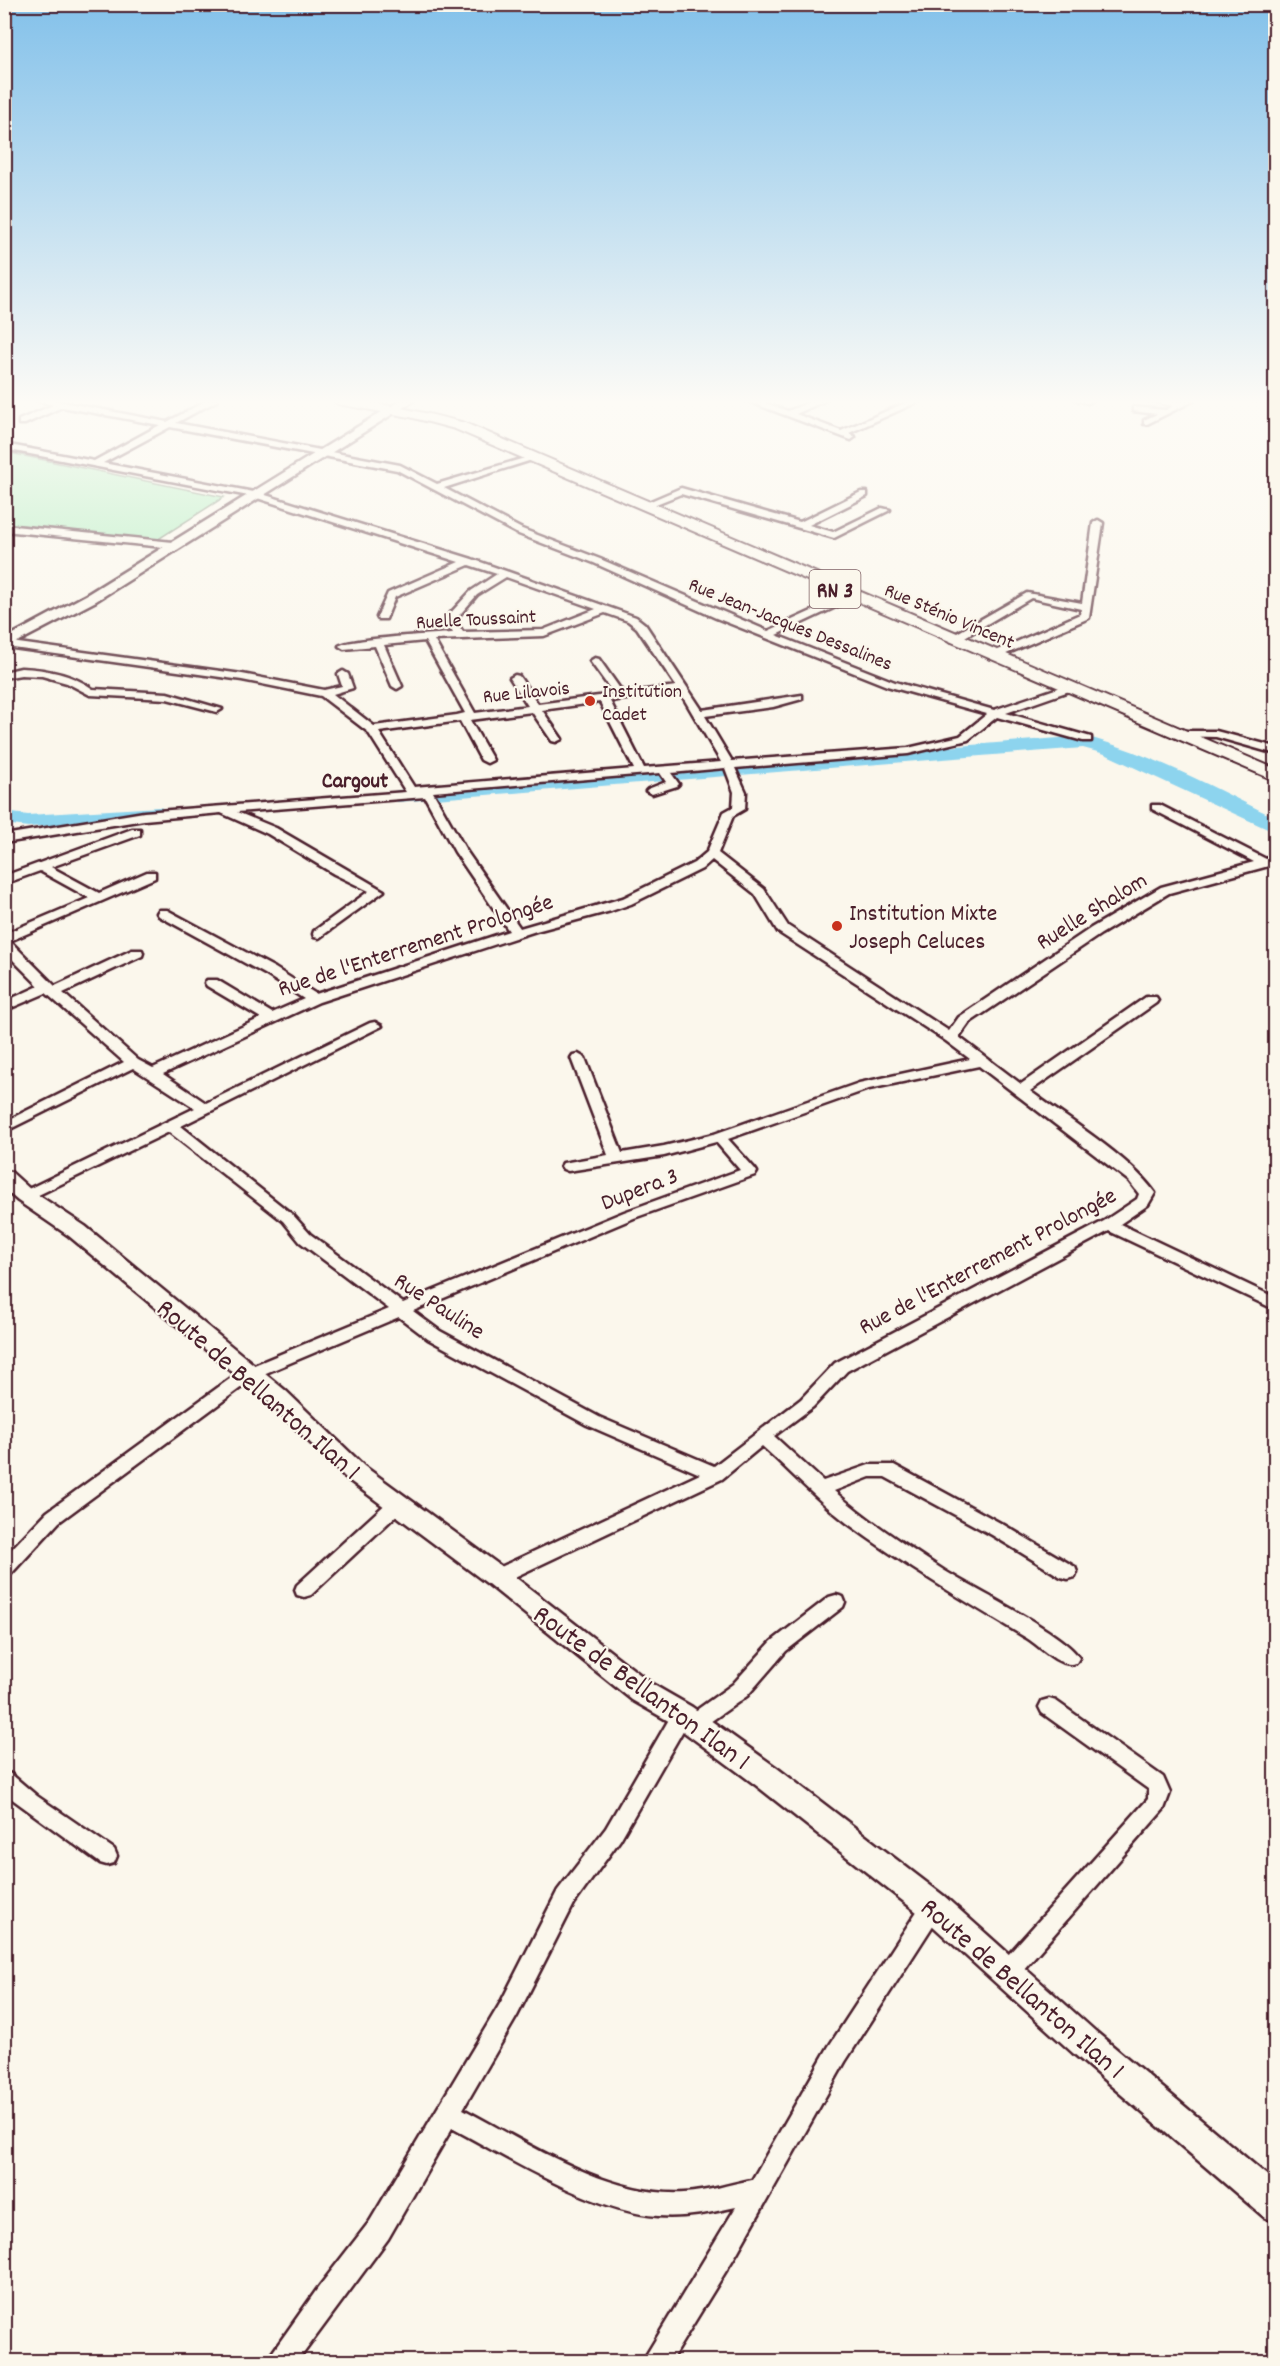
<svg xmlns="http://www.w3.org/2000/svg" width="1280" height="2366" font-family="Dekko,sans-serif">
	<rect width="100%" height="100%" fill="#fbf7ec"/>
	<filter id="ink" filterUnits="userSpaceOnUse"><feTurbulence type="fractalNoise" baseFrequency=".0167" numOctaves="2"/><feDisplacementMap in="SourceGraphic" scale="12" xChannelSelector="R" yChannelSelector="G"/><feConvolveMatrix kernelMatrix="1 2 1 2 8 2 1 2 1" color-interpolation-filters="sRGB"/></filter>
	<g filter="url(#ink)">
		<path fill="#a6ecb8" stroke="#788672" stroke-width="1.5" d="M5 452 224 497 157 540 5 523Z"/>
		<g fill="none" stroke-linecap="round" stroke-linejoin="round">
			<path fill="#8dd4ee" fill-rule="evenodd" d="M1084 736C1151 753 1214 788 1276 818V833L1105 754 1083 748 398 802 391 800 388 796 391 792 398 790Z
				M159 807 166 809 170 813 166 817 28 827 4 824V812L28 815Z"/>
			<g stroke="#4a1f2b" stroke-width="5">
				<path id="street" d="M36 400H52L167 422 208 400H218L176 423 400 465 437 484 535 455V459L444 488 522 529 600 559 768 631 849 594H855V598L776 635 895 682 994 710 1064 686H1072V690L1006 713 1091 737V741H1083L997 717 968 740 908 754 735 768 746 792 745 809 733 816 718 853 764 889 788 926 949 1031 959 1017 1091 928 1161 887 1254 862 1152 809V805H1160L1266 859 1276 856V864L1169 893 1101 934 969 1023 959 1037 1021 1084 1146 997H1156L1158 1000 1156 1003 1030 1091C1066 1118 1131 1158 1155 1193L1148 1205 1120 1224 1276 1298V1310L1109 1231 847 1371 813 1407 774 1436 823 1481 869 1465H894L1004 1525 1075 1567 1077 1572 1075 1577 1068 1579 1061 1577 992 1535 885 1477H870L834 1491C868 1521 907 1546 945 1571 972 1588 1067 1635 1079 1658L1076 1663C1059 1669 1040 1645 1025 1637 965 1601 904 1565 847 1523 817 1500 790 1471 762 1446L722 1479 504 1582 497 1584 490 1582 488 1577 490 1572 700 1474 587 1425 428 1339 399 1317 254 1378 59 1522 11 1574 4 1576V1557L47 1512 242 1370 389 1309 300 1242 283 1221 169 1132 30 1199H20L17 1196 20 1193 195 1108 133 1068 4 1132V1122L124 1062 46 993 4 1011V1002L39 986 4 951V934L89 898 40 871 4 884V876L132 829H140V835L51 867 99 893 147 872H155V878L10 941 55 986 132 950H142L143 953 142 956 63 993 138 1060 153 1068 261 1018 207 986 205 983 207 980H217L272 1013 304 999 265 974 159 916 157 913 159 910H167L275 968 316 994 509 931 455 852 425 797 237 812 276 828 384 891 319 938 314 937 313 934 314 931 369 891 334 874 268 834 221 813 144 820 4 843V835L144 812 406 792 368 732 321 696 242 680 6 647 4 641 242 674 324 690 342 686 338 674 343 671 348 674 353 688 333 694 374 726 457 715 465 713 425 641 384 645 402 686 397 689 392 686 375 646 344 649 339 646C348 639 435 634 453 633L445 620 446 618 471 591 497 574 469 565 395 597 386 619H378L377 617 388 593 459 562 254 497 4 449V444L94 461 160 425 62 407 25 424H19V420L53 405ZM170 427 397 470 516 533 594 563 716 618 887 686 987 714 960 736 908 748 732 761 705 716 773 707 802 699V695L702 710 645 624 636 617 472 559 259 493 103 463ZM506 577 596 609 543 630 463 632 455 620 477 595ZM605 613 628 621 637 628 676 686 623 693 599 659 595 658 590 661 614 694 538 704 519 676 515 675 510 678 528 706 475 713 434 640 544 636ZM680 692 721 762 644 768 610 701ZM600 702 634 769 414 787 379 732 460 721 481 760 487 763 493 760 470 720 532 712 552 741 556 742 562 739 542 710ZM725 768 734 792 733 807 724 812 707 852 694 863 623 898 520 928 467 852 433 792 660 773 666 782 648 789 646 791 652 794 677 786 679 784 671 773ZM712 860 755 894 778 932 946 1041 970 1059 859 1083 714 1134 664 1146 622 1153 585 1058 578 1054 573 1055 571 1058 608 1155 563 1163 561 1166 563 1169 568 1171 664 1156 716 1142 740 1170 624 1212 403 1303 310 1234 293 1215 181 1126 382 1026 375 1022 370 1023 206 1103 163 1074 319 1002 536 931 611 911 631 904 702 869ZM979 1066 1129 1181 1139 1194 1137 1199 1104 1221 835 1363 801 1399 714 1466 599 1417 440 1331 413 1311 634 1218 755 1175 757 1172 755 1169 728 1139 869 1089Z
					M745 400H756L788 411 815 400H826L796 414 841 431 912 400H922L849 433 855 437 851 440Z
					M1076 400H1091L1092 401 1088 403Z
					M1148 400 1180 402 1195 400 1147 424H1144V420L1157 414 1133 411V407L1166 410 1173 406Z
					M1253 400H1276V403Z
					M681 488 800 522 861 492H867V496L809 525 833 532 882 508 890 510 834 538 681 494 646 508 639 506Z
					M1098 520 1103 523 1089 618 997 658H989V654L1080 614 1081 609 1031 598 958 641H950V637L1027 593 1082 603 1093 523Z
					M4 525 173 542 178 545 173 548 4 531Z
					M21 668C46 669 72 674 93 689L167 693 222 709 217 712 167 699 90 695 67 683 42 676 21 675 4 678V672Z
					M1176 731H1216L1276 747V754L1216 737 1172 736V732Z
					M397 1497 403 1499 406 1504 403 1509 311 1595 304 1597 297 1595 295 1590 297 1585 391 1499Z
					M836 1595 843 1597 845 1602 843 1607 786 1651 747 1696 700 1729 693 1731 685 1727 620 1840 574 1904 517 2016 463 2109C528 2143 608 2197 684 2193 707 2192 730 2184 752 2180L829 2046 925 1899 933 1896 941 1899 944 1906 941 1913 845 2062 737 2253 670 2362H642L736 2207C710 2213 685 2218 658 2216 595 2212 508 2158 452 2128L388 2239 297 2362H268L272 2353 318 2288 370 2221 501 2002 558 1890 606 1828 675 1709 682 1707 689 1709 691 1714 733 1684 772 1641 829 1597Z
					M1049 1699 1056 1701 1163 1777 1170 1793 1164 1809 1015 1979 1007 1982 999 1979 996 1972 999 1965 1148 1799V1789L1042 1713 1039 1707 1042 1701Z
					M4 1772 11 1774 37 1796 114 1849 117 1856 114 1863 107 1865 100 1863 4 1793Z"/>
			</g>
			<g stroke="#4a1f2b" stroke-width="5">
				<path id="secondary" d="M401 400H415L96 601 4 649V639L86 595Z
					M4 1171 11 1172 32 1191 85 1226 286 1391 364 1466 506 1570 652 1684 692 1707 777 1768 944 1896 1095 2031 1276 2183V2222L1264 2217 1073 2053 922 1916 757 1786 672 1723 632 1700 488 1584 346 1478 270 1403 69 1236 18 1201 4 1189Z"/>
			</g>
			<g stroke="#4a1f2b" stroke-width="4">
				<path id="primary" d="M332 400C377 400 421 412 465 423L1276 769V781L455 429 410 417 338 404Z"/>
			</g>
			<use href="#street" fill="#fbf7ec" fill-rule="evenodd"/>
			<use href="#secondary" fill="#fbf7ec" fill-rule="evenodd"/>
			<use href="#primary" fill="#fbf7ec" fill-rule="evenodd"/>
		</g>
	</g>
	<linearGradient id="sky" x2="0" y2="1"><stop stop-color="#83c1ea"/><stop offset="0.55" stop-color="#fdfbf6"/><stop offset="1" stop-color="#fdfbf6" stop-opacity="0"/></linearGradient>
	<rect width="1280" height="731" fill="url(#sky)"/>
	<g fill="#c8321e" stroke="#fbf7ec" stroke-width="2">
		<circle cx="590" cy="701" r="6"/>
		<circle cx="837" cy="926" r="6"/>
	</g>
	<g text-anchor="middle" stroke-width="4.5" stroke-linejoin="round" paint-order="stroke">
		<g font-size="20" fill="#4a1f2b" stroke="#fbf7ec">
			<text transform="translate(950 615) rotate(23)" y="7">Rue Sténio Vincent</text>
			<text transform="translate(476 618) rotate(-3)" y="7">Ruelle Toussaint</text>
			<text transform="translate(791 623) rotate(22)" y="7">Rue Jean-Jacques Dessalines</text>
			<text transform="translate(526 691) rotate(-6)" y="7">Rue Lilavois</text>
		</g>
		<g font-size="20" fill="#4a1f2b" stroke="#fbf7ec" text-anchor="start">
			<text x="602" y="697">Institution<tspan x="602" dy="23">Cadet</tspan></text>
		</g>
		<rect fill="#fbf7ec" stroke="#7f6065" stroke-width="1.5" x="809.5" y="570" width="51" height="38" rx="4.5"/>
		<g font-size="22" font-weight="bold" fill="#4a1f2b">
			<text x="835" y="597">RN 3</text>
		</g>
		<g font-size="22" font-weight="bold" fill="#4a1f2b" stroke="#fbf7ec">
			<text x="355" y="787">Cargout</text>
		</g>
		<g font-size="24" fill="#4a1f2b" stroke="#fbf7ec">
			<text transform="translate(1091 910) rotate(-32)" y="8">Ruelle Shalom</text>
			<text transform="translate(415 944) rotate(-18)" y="8">Rue de l'Enterrement Prolongée</text>
			<text transform="translate(639 1188) rotate(-21)" y="8">Dupera 3</text>
			<text transform="translate(987 1260) rotate(-28)" y="8">Rue de l'Enterrement Prolongée</text>
			<text transform="translate(440 1305) rotate(33)" y="8">Rue Pauline</text>
		</g>
		<g font-size="24" fill="#4a1f2b" stroke="#fbf7ec" text-anchor="start">
			<text x="849" y="920">Institution Mixte<tspan x="849" dy="28">Joseph Celuces</tspan></text>
		</g>
		<g font-size="28" fill="#4a1f2b" stroke="#fbf7ec">
			<text transform="translate(260 1388) rotate(41)" y="10">Route de Bellanton Ilan 1</text>
			<text transform="translate(643 1686) rotate(36)" y="10">Route de Bellanton Ilan 1</text>
			<text transform="translate(1024 1987) rotate(41)" y="10">Route de Bellanton Ilan 1</text>
		</g>
	</g>
	<rect width="1280" height="2366" fill="none" stroke="#fbf7ec" stroke-width="24"/>
	<rect x="12" y="12" width="1256" height="2342" fill="none" stroke="#4a1f2b" stroke-width="2" filter="url(#ink)"/>
</svg>
